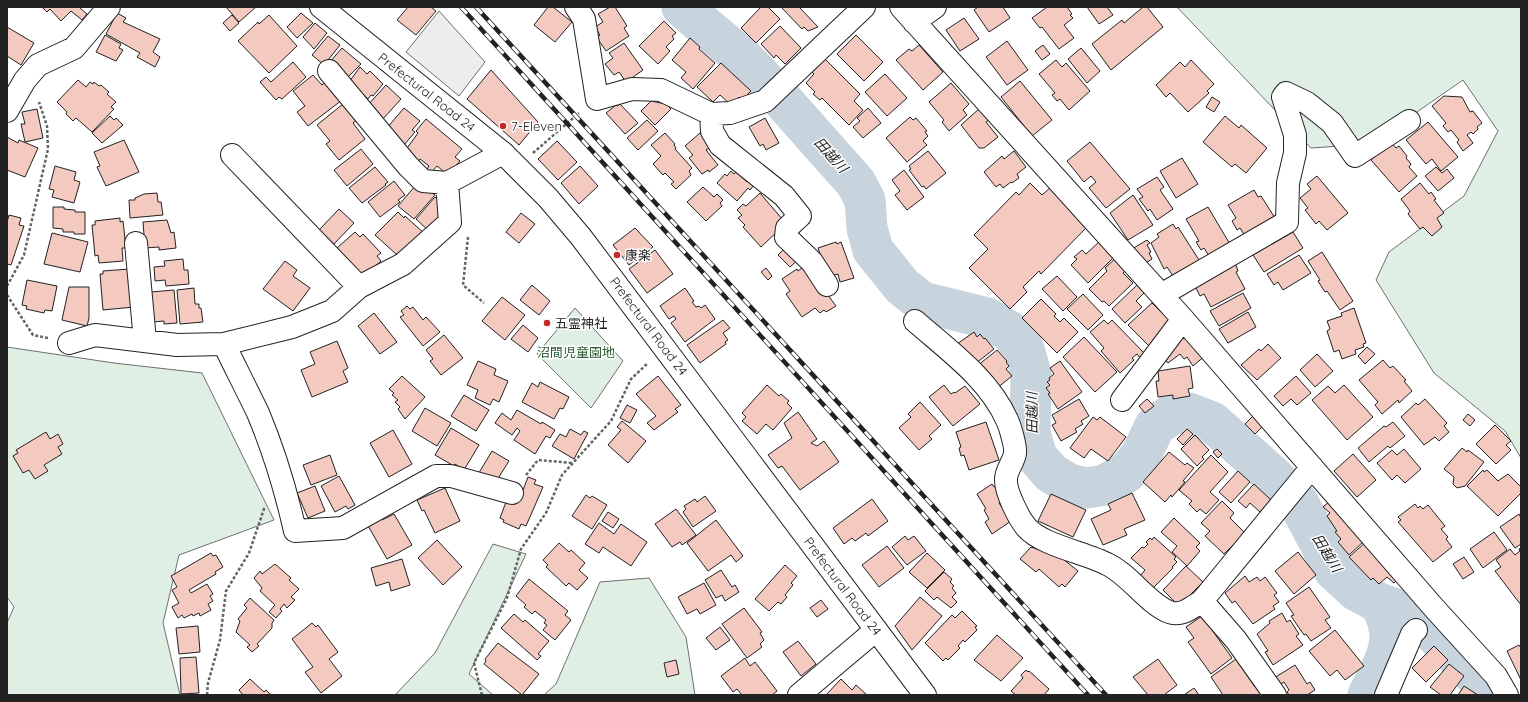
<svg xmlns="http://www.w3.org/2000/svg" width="1528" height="702" font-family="Quicksand,'Noto Sans JP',sans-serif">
	<rect width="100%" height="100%" fill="#fff"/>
	<path fill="#e0efe3" stroke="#6f6f6f" d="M1177 7H1521V458L1505 431 1434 373 1376 280 1389 252 1464 196 1498 131 1463 80 1371 144 1311 148Z
		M575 308 623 361 591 408 537 354Z
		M7 347 114 363 202 373 274 520 179 555 163 623 180 695H7V623L14 607 7 597Z
		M493 544 526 554 469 674 493 695H395L435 653Z
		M649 578 686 637 695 695H544L556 684 600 582Z"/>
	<path fill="#ededed" stroke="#6f6f6f" d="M439 11 485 62 459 96 406 52Z"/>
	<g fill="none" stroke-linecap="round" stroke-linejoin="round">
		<path stroke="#c7d3dd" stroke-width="41" d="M682 7 745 60 770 86 856 183 865 200 867 228 873 250 902 286 922 302 987 318 1009 331 1024 349 1031 374 1030 433 1037 457 1051 473 1069 484 1086 488 1105 485 1127 472 1141 455 1155 426 1172 414 1189 413 1212 422 1273 476 1299 504 1334 570 1357 591 1381 604 1416 615 1489 690 1488 695
			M1368 695C1377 676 1394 650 1389 628 1388 620 1384 612 1381 604"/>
	</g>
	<path fill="#f3c9c0" stroke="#222" d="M42 7H79L87 14 82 20 71 11 61 21 50 9 47 12Z
		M226 7H256L239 22Z
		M408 7H431L436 11 416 35 397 20Z
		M548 7H553L572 22 555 42 534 25Z
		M610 7H615L627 26 624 28 629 36 606 51 597 38 600 35 595 27 603 22 598 14Z
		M761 7H768L780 19 756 43 741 28Z
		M781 7H799L818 27 808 31 804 27 802 29Z
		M978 7H1003L1010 18 989 32 974 10Z
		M1047 7H1067L1072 14 1070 15 1073 18 1064 25 1074 38 1059 49 1042 27 1040 28 1032 18Z
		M1087 7H1107L1113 15 1099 24Z
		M1143 7H1147L1163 27 1111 70 1092 44 1122 20 1124 23Z
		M117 13 126 18 123 22 160 39 153 52 160 57 155 67 137 57 140 53 106 34Z
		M301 13 313 23 297 38 287 27Z
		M232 15 239 23 230 31 223 23Z
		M269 15 297 46 269 73 238 41 258 22 259 24Z
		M964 18 979 39 960 51 946 30Z
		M664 21 676 33 672 36 674 39 666 47 670 51 658 64 639 46Z
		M315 23 327 33 314 49 303 37Z
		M780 26 801 48 785 64 776 55 774 58 761 44Z
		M7 27 34 43 21 65 7 56Z
		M105 35 121 44 119 48 123 50 116 61 96 52Z
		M856 35 883 62 864 81 837 54Z
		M328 36 340 45 324 65 312 55Z
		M690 38 700 47 699 49 715 63 693 89 681 78 686 72 672 60Z
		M1007 41 1028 70 1007 85 986 57Z
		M624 43 643 70 626 82 619 72 614 75 605 64 613 58 609 53Z
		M919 45 943 72 923 90 896 60 909 49 912 51Z
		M1043 45 1050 54 1042 60 1035 51Z
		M342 48 361 64 343 82 329 63Z
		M1081 48 1100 71 1087 83 1068 59Z
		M825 59 860 94 854 101 863 110 849 125 822 98 820 100 813 94 815 92 806 83 814 74 812 72Z
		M1056 60 1062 67 1066 63 1090 91 1069 110 1060 99 1057 101 1052 95 1055 93 1039 74Z
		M1191 60 1214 84 1207 91 1209 93 1188 112 1170 93 1166 97 1156 85 1180 62 1185 67Z
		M293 62 306 77 282 99 279 97 276 100 260 82 266 77 271 82Z
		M721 63 751 91 742 100 739 97 731 105 720 95 713 102 697 87Z
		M360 67 367 74 370 71 383 84 373 96 371 95 368 99 349 82Z
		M491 70 538 122 519 145 467 99Z
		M885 74 907 98 887 116 865 92Z
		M313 75 322 85 327 81 342 100 308 126 297 112 305 106 293 91Z
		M78 80 86 87 90 82 93 84 94 82 99 86 101 85 109 92 107 94 116 102 111 107 114 109 92 132 76 118 73 121 66 114 67 112 57 102Z
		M1020 81 1052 120 1032 136 1001 97Z
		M951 83 969 104 963 110 967 115 949 131 942 122 944 120 929 102Z
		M386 85 401 99 382 120 368 105Z
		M1444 96 1462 97 1470 112 1473 111 1482 123 1477 127 1478 129 1473 134 1471 132 1467 135 1473 143 1463 151 1457 142 1459 140 1451 130 1448 132 1443 126 1446 123 1432 106Z
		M1212 97 1220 102 1214 112 1206 107Z
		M651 101 666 104 671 109 655 125 641 111Z
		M343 104 357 120 353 123 365 139 339 160 326 144 330 141 317 125Z
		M620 104 638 123 625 134 606 113 616 105 617 106Z
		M404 108 420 121 412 130 415 132 404 145 386 129Z
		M868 108 881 123 863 138 853 127 860 121 857 118Z
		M980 108 989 120 986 122 998 137 984 148H979L961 125Z
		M37 109 43 138 25 142 21 124H25L22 112Z
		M110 116 114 120 116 118 123 125 102 143 92 133Z
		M1225 116 1239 128 1241 125 1267 148 1246 173 1235 164 1232 167 1203 142Z
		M910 117 913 120 916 118 927 131 925 132 928 136 923 141 927 145 907 162 886 138Z
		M765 118 779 143 766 150 763 144 760 146 749 127Z
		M426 119 462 149 455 157 460 161 448 175 437 166 429 175 425 172 429 166 420 159 418 162 405 151 418 133 416 131Z
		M647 120 658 131 638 150 627 138Z
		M1428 122 1458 157 1441 171 1432 159 1426 164 1406 140Z
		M665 133 675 144 674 145 676 148 675 149 692 168 689 171 691 175 676 189 671 184 674 182 665 173 663 175 653 164 661 156 651 145Z
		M700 133 711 147 706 150 718 165 709 172 708 170 702 174 689 158 693 155 685 146Z
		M7 137 18 143 19 140 38 148 25 177 7 170Z
		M124 140 139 172 106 186 97 167 100 166 94 152Z
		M557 141 577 162 558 180 538 159Z
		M1090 142 1130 189 1106 208 1089 188 1096 182 1091 176 1084 182 1067 161Z
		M1391 142 1396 148 1399 146 1407 156 1406 158 1411 164 1409 167 1417 176 1399 192 1371 160Z
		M361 149 373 164 347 186 334 170Z
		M928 151 946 173 926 189 924 186 922 187 909 170 911 169 909 166Z
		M1014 151 1026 167 1017 174 1019 178 1012 183 1011 182 1003 188 1000 184 996 187 984 172 1002 156 1004 159Z
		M1182 158 1198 184 1176 198 1160 171Z
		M55 166 76 172 74 180 80 182 74 203 52 197 54 190 49 189Z
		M580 166 598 186 579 204 561 183Z
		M375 167 388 182 385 184 386 185 362 203 349 188Z
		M1436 167 1442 173 1447 169 1454 178 1438 191 1425 176Z
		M904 170 924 197 907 210 895 195 900 191 892 180Z
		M731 171 734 174 736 172 747 182 749 180 754 185 750 190 748 188 737 201 717 183 725 174 727 176Z
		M1317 176 1348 213 1327 230 1319 221 1316 224 1305 210 1308 208 1300 198 1311 189 1307 184Z
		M1157 177 1164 187 1160 190 1173 209 1157 220 1150 209 1148 211 1139 199 1143 197 1137 189Z
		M394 181 405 195 398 200 400 202 380 217 368 202Z
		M1030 183 1042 195 1052 186 1088 226 1041 274 1039 271 1023 287 1027 292 1010 309 969 268 988 249 974 235 1016 192 1019 195Z
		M1420 183 1429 194 1431 192 1436 199 1434 200 1444 213 1437 218 1442 227 1432 236 1423 227 1420 229 1408 214 1410 211 1401 199Z
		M415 186 423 193 426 188 435 195 414 219 398 206Z
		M703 187 714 197 717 194 723 200 720 203 722 206 706 221 687 202Z
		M1254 190 1258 197 1261 196 1275 218 1245 236 1240 228 1237 230 1232 221 1236 218 1228 205Z
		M157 193 158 202H161L163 215 130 218 129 200H135V198L144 194Z
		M760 193 783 220 780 229 761 247 743 227 745 225 738 218 742 215 737 210 743 204 746 206Z
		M1133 195 1153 225 1128 240 1110 213Z
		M435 197 443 204 445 215 430 232 416 219Z
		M53 207H64V209L75 210V212H85V234H74V232H63V229L53 228Z
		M1208 207 1231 246 1210 258 1204 248 1201 250 1196 242 1199 241 1186 219Z
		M339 209 354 223 334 244 319 230Z
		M398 212 404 218 405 216 426 235 419 242 415 238 400 254H396L375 235Z
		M521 213 535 224 519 243 506 232Z
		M9 215 21 218 19 225 24 226 11 265 7 264V222Z
		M120 218V222L123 221 126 248H122L123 261 99 263 98 255 95 256 92 225H95V221Z
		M167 220 171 233 174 232 176 248 159 250V247L145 248 143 222Z
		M1173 224 1176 229 1178 227 1199 260 1175 279 1167 267 1164 269 1151 243 1159 237 1157 234Z
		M635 228 653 247 629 265 613 245Z
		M355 232 360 237 363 234 381 253 377 256 381 261 363 277 337 248Z
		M1293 232 1303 248 1264 272 1253 255Z
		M52 233 88 242 80 272 44 264Z
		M1147 240 1150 243 1147 245 1151 252 1149 253 1152 259 1146 263 1132 249Z
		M1100 241 1114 257 1088 283 1071 265 1077 259 1074 257 1082 250 1086 254Z
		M836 242 837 244 841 242 854 278 840 282 838 274 828 277 818 248Z
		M787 246 799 259 790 267 778 255Z
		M655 250 673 274 647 293 629 269Z
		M1322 252 1353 301 1340 310 1327 291 1325 292 1318 281 1320 280 1308 261Z
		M1299 255 1311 273 1283 290 1278 282 1274 285 1267 274Z
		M1117 257 1128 268 1123 273 1133 283 1109 306 1104 301 1102 302 1089 289 1107 271 1105 268Z
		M183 259 184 270H188L189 284 166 286 165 280 155 281 154 267 165 266 164 261Z
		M1234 260 1238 271 1236 272 1245 289 1211 307 1204 294 1200 296 1194 284Z
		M285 261 297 270 293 276 310 288 293 311 263 289Z
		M806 265 836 306 826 312 824 310 820 313 815 308 802 317 786 294 790 291 782 279 797 269 798 271Z
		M766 268 772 276 768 280 761 272Z
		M130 269 134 307 103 310 100 274H103V271Z
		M1057 276 1077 297 1063 311 1042 289Z
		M27 280 57 286 52 311 45 310 44 313 26 309 27 306 22 305Z
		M532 285 550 301 539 315 520 300Z
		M1137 285 1144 293 1136 301 1142 307 1125 323 1112 309Z
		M69 287H89V318L87 326 62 320Z
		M194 288 195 304H199V308H201L203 322 180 324 177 290Z
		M685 288 694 301 692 302 696 307 699 306 701 308 705 305 715 319 685 342 671 323 676 319 674 316 669 319 660 306Z
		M174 290 177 323 164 324V321L153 322 151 292Z
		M1243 293 1251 308 1219 326 1210 311Z
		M1083 294 1103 315 1088 330 1067 309Z
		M502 297 525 315 505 340 482 321Z
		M1041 299 1056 314 1054 316 1060 322 1064 318 1078 332 1057 353 1022 318Z
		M1152 303 1163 314 1165 312 1172 319 1159 332 1161 334 1149 346 1128 325Z
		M407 306 410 309 413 307 423 320 426 317 440 332 423 346 400 317 404 315 401 311Z
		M1354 308 1366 343 1363 344 1364 347 1355 350 1356 354 1342 359 1339 350 1334 352 1327 331 1330 329 1327 321 1342 316 1341 313Z
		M1248 312 1256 327 1228 343 1219 329Z
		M374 313 397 342 380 354 358 326Z
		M723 320 730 328 723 333 728 340 725 342 726 344 700 363 687 345Z
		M1104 320 1108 324 1112 320 1145 354 1140 358 1137 354 1132 358 1134 360 1120 373 1101 351 1104 348 1090 332Z
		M523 325 538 338 528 352 511 339Z
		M974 332 977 337 980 334 984 339 985 338 994 349 975 364 957 344Z
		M1186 334 1206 355 1193 366 1187 357 1184 359 1180 354 1168 363 1162 356Z
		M444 335 463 358 441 375 430 361 433 359 426 350Z
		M1084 337 1117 372 1095 392 1063 357Z
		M337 341 348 368 343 371 348 382 312 397 301 370 315 364 310 352Z
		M1268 344 1281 358 1257 380 1241 365 1259 349 1261 351Z
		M1367 347 1375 354 1365 364 1358 356Z
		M997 350 1007 361 1006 362 1009 366 1006 369 1012 376 996 389 977 366Z
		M1317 354 1333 371 1315 387 1300 370Z
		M1383 360 1390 368 1393 366 1406 380 1404 381 1412 391 1399 403 1398 400 1382 414 1375 405 1378 402 1359 380Z
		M478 361 496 369 494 375 508 381 499 402 493 399 490 405 475 398 478 390 467 385Z
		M1060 361 1082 392 1058 409 1048 394 1050 393 1046 388 1050 385 1047 382 1050 380 1049 378 1054 374 1050 368Z
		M1190 366 1193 388 1188 389 1190 396 1173 399V395L1158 397 1156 381H1159L1158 371Z
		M402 376 425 397 405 419 398 409 400 407 395 402 398 400 392 395 394 393 389 389Z
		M658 376 681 405 675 409 678 412 654 430 647 423 656 416 636 394Z
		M1296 376 1311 393 1297 405 1291 399 1283 406 1274 396Z
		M540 382 569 397 563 409 560 408 554 419 522 402 532 383 538 387Z
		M767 385 779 396 781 394 789 401 787 403 792 408 773 430 766 424 757 434 742 421 746 417 742 413Z
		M944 385 951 394 954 392 955 393 965 386 980 404 953 426 929 397Z
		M1344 385 1373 417 1347 440 1312 400 1328 386 1335 393Z
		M464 395 489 410 476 431 451 416Z
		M1079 399 1089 416 1081 421 1083 424 1075 429 1077 432 1061 441 1052 425 1056 423 1052 415Z
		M1147 399 1154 406 1145 413 1139 406Z
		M1425 399 1447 423 1444 426 1449 432 1439 441 1435 437 1424 445 1401 417 1416 403 1418 405Z
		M920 402 941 425 929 436 932 439 919 450 899 428 911 417 908 414Z
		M627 405 637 410 630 423 620 418Z
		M425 408 451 423 437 446 412 431Z
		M517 410 541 424 542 422 555 430 550 438 546 436 535 454 514 440 520 431 517 428 512 435 495 423 502 413 511 420Z
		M798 412 817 439 811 443 817 446 824 441 839 462 800 490 782 466 778 468 768 455 792 438 784 423Z
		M1468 414 1475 420 1470 426 1463 420Z
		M1253 416 1263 426 1255 434 1245 424Z
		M1093 417 1097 420 1100 417 1126 437 1108 461 1091 449 1084 458 1070 448Z
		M622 421 646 441 628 463 608 445 621 430 617 427Z
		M986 422 999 460 969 470 964 455 961 456 959 448 961 447 956 432Z
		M1393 422 1405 436 1390 448 1388 446 1369 462 1358 448 1384 426 1386 427Z
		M1495 425 1511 441 1506 445 1511 450 1496 464 1476 444Z
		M451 428 479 445 464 470 455 464 454 466 435 455Z
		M570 429 581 435 584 431 588 433 574 459 552 446 560 434 566 437Z
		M1187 429 1193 434 1183 445 1177 439Z
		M393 430 412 464 389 477 370 443Z
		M46 432 50 439 58 434 63 444 58 447 62 454 44 465 48 471 35 479 29 470 23 473 13 456 18 453 16 450Z
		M1195 435 1209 450 1202 457 1204 459 1197 466 1181 449Z
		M1462 448 1467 452 1468 450 1484 462 1465 486 1457 488 1453 484 1454 477 1444 469Z
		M1217 449 1222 454 1218 458 1213 452Z
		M1404 449 1421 469 1405 483 1397 475 1392 480 1377 463 1392 450 1397 455Z
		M492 451 509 461 497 480 477 476Z
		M1169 452 1185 465 1187 463 1194 468 1183 481 1185 482 1172 497 1171 495 1165 502 1143 482Z
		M1353 454 1376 480 1357 497 1334 471Z
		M330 455 337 475 311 485 303 465Z
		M1211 455 1228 472 1210 492 1219 500 1206 514 1200 509 1197 512 1189 504 1192 501 1179 490Z
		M1483 470 1484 472 1487 470 1498 481 1508 474 1521 487V493L1498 516 1467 486Z
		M1238 471 1250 482 1231 503 1219 492Z
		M339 476 355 505 348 509 346 506 335 512 321 486Z
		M528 477 536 480 534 484 543 487 526 526 521 524 519 529 503 522 504 520 500 518 509 494 519 489 523 490Z
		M992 484 994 487 1002 485 1006 499 999 503 1011 521 992 534 985 522 989 519 984 510 986 509 977 494Z
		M1254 484 1271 500 1260 512 1250 503 1246 508 1238 501Z
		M315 486 325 511 308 518 297 493Z
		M445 488 460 521 435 533 424 510 422 511 417 500Z
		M1132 493 1145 520 1124 529 1127 535 1103 545 1091 519 1111 510 1108 504Z
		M1051 494 1086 510 1073 537 1038 521Z
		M586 495 590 498 592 496 607 505 592 529 572 516Z
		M705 496 716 511 693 527 683 512 686 509 684 506 695 499 697 502Z
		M872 499 888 521 868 536 866 533 855 541 852 538 844 544 833 528Z
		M1331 500 1364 541 1349 555 1338 542 1341 539 1335 532 1337 531 1327 516 1330 513 1323 507Z
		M1222 501 1234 513 1230 518 1245 533 1224 554 1205 536 1210 531 1201 523Z
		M1415 504 1418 508 1420 506 1423 509 1428 505 1445 526 1441 529 1448 537 1446 539 1452 547 1433 562 1398 522 1401 520 1398 517Z
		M676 509 696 535 682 545 680 542 672 547 655 524Z
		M608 512 619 519 613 528 602 521Z
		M394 514 412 545 387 559 367 524 380 517 382 520Z
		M1519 514 1521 518V544L1515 548 1500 527Z
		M1174 518 1200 543 1196 547 1200 551 1187 566 1172 552 1177 546 1161 532Z
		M716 520 743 556 736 562 731 555 708 571 687 543Z
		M599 523 614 534 621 524 647 542 631 566 603 547 599 553 585 544Z
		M1494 532 1507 550 1483 568 1470 549Z
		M905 536 908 540 914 536 926 551 907 565 892 547Z
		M1154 537 1176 557 1174 559 1177 562 1172 567 1173 568 1153 588 1140 576 1145 570 1131 558 1142 547 1144 548 1148 544 1146 542 1150 538 1152 540Z
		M437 540 462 567 443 585 418 558Z
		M1367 541 1400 577 1394 583 1387 577 1379 584 1373 578 1371 580 1349 557Z
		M559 543 569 552 571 550 585 563 579 570 588 578 577 590 569 583 566 586 546 567 548 565 543 560Z
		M887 546 904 568 879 587 862 565Z
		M1040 546 1058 555 1078 571 1065 587 1062 584 1059 587 1039 569 1036 572 1020 559 1031 547 1037 549Z
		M1521 548V605L1495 571 1501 567 1496 560 1510 549 1515 555 1520 551 1519 549Z
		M1298 552 1316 575 1294 594 1275 571Z
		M211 553 213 556 216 555 223 567 215 572 216 574 189 590 191 593 207 584 213 594 210 596 213 601 208 604 211 610 200 616 199 613 193 616 192 614 184 618 182 615 178 618 172 607 179 603 172 590 177 587 171 576Z
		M927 553 945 570 927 588 909 572Z
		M1464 557 1474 572 1463 579 1453 564Z
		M402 559 410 585 391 591 389 582 376 586 371 568Z
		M275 564 291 578 289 580 299 589 291 597 295 600 287 608 284 604 280 609 282 611 276 618 269 612 275 605 260 591 262 588 254 578 260 571 262 574Z
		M785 565 797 576 791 583 793 585 785 595 787 597 781 604 778 602 769 611 755 599Z
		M1186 566 1203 582 1179 606 1163 590Z
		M721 570 732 587 735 585 739 592 725 601 722 595 716 598 705 580Z
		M944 572 952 579 950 582 954 586 952 588 956 593 952 597 957 602 951 608 937 597 934 600 925 591Z
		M1245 576 1249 582 1257 577 1260 581 1265 577 1277 593 1274 595 1279 602 1273 606 1275 609 1253 624 1235 601 1232 603 1225 593Z
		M529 579 568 611 565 615 571 620 555 640 543 630 547 625 544 623 546 620 535 611 532 614 524 607 526 605 516 596Z
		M704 583 716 605 700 614 697 609 687 614 678 597Z
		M1309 587 1330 617 1325 620 1331 628 1311 641 1306 634 1304 635 1291 616 1294 615 1286 603Z
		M920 597 942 616 912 650 895 626Z
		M250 598 274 620 272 623V628L257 644 259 646 252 652 247 647 250 645 236 632 240 621 238 619 247 608 244 605Z
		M821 600 828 609 817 617 810 608Z
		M744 608 762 632 760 633 764 640 760 644 762 647 747 658 722 624Z
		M962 611 977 626 975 627 977 630 965 642 963 640 958 646 960 648 948 660 946 658 943 661 925 643 952 615 955 618Z
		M1282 613 1287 622 1290 620 1299 634 1296 636 1303 645 1273 665 1265 652 1268 651 1257 634 1270 623 1269 621Z
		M514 614 523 622 525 620 549 641 538 654 541 656 537 660 501 628Z
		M1202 616 1232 658 1211 674 1188 642 1194 638 1186 627Z
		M312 623 316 627 318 625 338 652 329 659 342 676 321 693 305 672 313 667 292 639Z
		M198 626 200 652 179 654 176 628Z
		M720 627 730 640 716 650 706 638Z
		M1335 630 1364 666 1345 680 1337 670 1330 676 1309 651Z
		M997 635 1023 658 1001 681 974 660Z
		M798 641 816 664 801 676 783 652Z
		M498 643 539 674 522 695 484 664 486 661 485 659Z
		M1519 645 1521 648V680L1507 651Z
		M1434 646 1448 660 1426 682 1412 668Z
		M196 657 199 693 181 694 180 658Z
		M745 658 750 666 755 662 777 691 772 695H742L737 689 733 692 721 676Z
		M1158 659 1177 685 1164 695H1148L1133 677Z
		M1236 659 1255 687 1258 685 1265 695H1223L1211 677Z
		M676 660 679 674 667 677 664 663Z
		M1449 664 1464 676 1450 695H1441L1430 687Z
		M1295 665 1307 684 1310 682 1315 690 1307 695H1289L1287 692 1289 690 1284 682 1279 685 1274 678Z
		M1026 670 1028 672 1029 671 1049 689 1044 695H1016L1011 691 1023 678 1021 675Z
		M250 679 264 692 266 690 271 695H243L239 690Z
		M841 679 852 690 856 685 867 695H826Z
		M1464 686 1478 695H1458Z
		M1194 688 1199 695H1184Z"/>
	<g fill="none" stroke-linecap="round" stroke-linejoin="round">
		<g stroke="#222" stroke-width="24">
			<path id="minor" d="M576 7 584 19 597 99 632 89 661 90 711 114 730 113 765 101 864 7
				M901 7 1183 319 1435 609 1496 676 1507 695
				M914 22 935 7
				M329 71 408 166 423 181 447 183
				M7 111 25 80 38 65 74 48 109 7
				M711 114 712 131 720 145 784 196 800 216 787 228 786 237 812 262 827 285
				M232 155 359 287
				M136 243 145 341
				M1161 295 1287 222 1288 183 1295 153V135L1283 97 1286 93 1307 103 1332 123 1355 156 1409 121
				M915 321C948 350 989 379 1007 420 1010 426 1016 447 1015 453 1014 462 1006 470 1006 479 1005 491 1019 519 1027 528 1042 545 1086 553 1107 564 1130 575 1147 603 1169 612 1182 617 1192 607 1202 601L1312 467
				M69 343 95 335 177 345 224 344 292 327 332 311 359 287 403 264 450 222 447 183 503 153
				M224 344C235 367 247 390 258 413 274 451 286 491 295 531L343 528 436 476H451L512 493
				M1122 400 1183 319
				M1202 601 1236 640 1275 695
				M799 695 876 630
				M1386 695 1412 634 1416 630"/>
		</g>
		<g stroke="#222" stroke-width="24">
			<path id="major" d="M321 7 503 153 548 198 581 237 925 695"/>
		</g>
		<path stroke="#646464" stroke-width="2.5" stroke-dasharray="3 2" stroke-linecap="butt" d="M533 153 579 113
			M468 237 463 285 484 303
			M7 286 24 255 48 149 47 126 39 102
			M7 295 33 335 48 338
			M526 475 538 460 573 463
			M207 695 208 683 220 640 226 591 249 553 265 506
			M482 695 474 663 507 598 521 549 546 513 562 475 611 421 631 379 648 363"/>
		<use href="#minor" stroke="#fff" stroke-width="22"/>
		<use href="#major" stroke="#fff" stroke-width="22"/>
		<g stroke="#222" stroke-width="4.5">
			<path id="rail" d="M461 7 1088 695
				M476 7 1106 695"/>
		</g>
		<use href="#rail" stroke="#fff" stroke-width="3" stroke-dasharray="9" stroke-linecap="butt"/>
	</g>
	<g fill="#c62828" stroke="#fff" stroke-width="1.5">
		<circle cx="503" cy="126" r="4"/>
		<circle cx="617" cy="255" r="4"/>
		<circle cx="547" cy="323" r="4"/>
	</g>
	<g text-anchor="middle" stroke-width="3" stroke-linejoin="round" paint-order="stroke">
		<g font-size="13" fill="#222" stroke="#fff">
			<text transform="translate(427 92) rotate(38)" y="5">Prefectural Road 24</text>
			<text transform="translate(649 326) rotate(53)" y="5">Prefectural Road 24</text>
			<text transform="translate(843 586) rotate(53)" y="5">Prefectural Road 24</text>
		</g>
		<g font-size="13" fill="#222" stroke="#fff" text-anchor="start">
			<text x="511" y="131">7-Eleven</text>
			<text x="625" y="260">康楽</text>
			<text x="555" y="328">五霊神社</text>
		</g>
		<g font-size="13" fill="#2f5e38" stroke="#fff">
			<text x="576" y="357">沼間児童園地</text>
		</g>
		<g font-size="14" font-style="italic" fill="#222" stroke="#fff">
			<text transform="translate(831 155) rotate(48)" y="5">田越川</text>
			<text transform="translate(1032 413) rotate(-91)" y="5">田越川</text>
			<text transform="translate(1327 553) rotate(58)" y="5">田越川</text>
		</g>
	</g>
	<rect width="1528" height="702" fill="none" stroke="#222222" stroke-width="16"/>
</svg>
